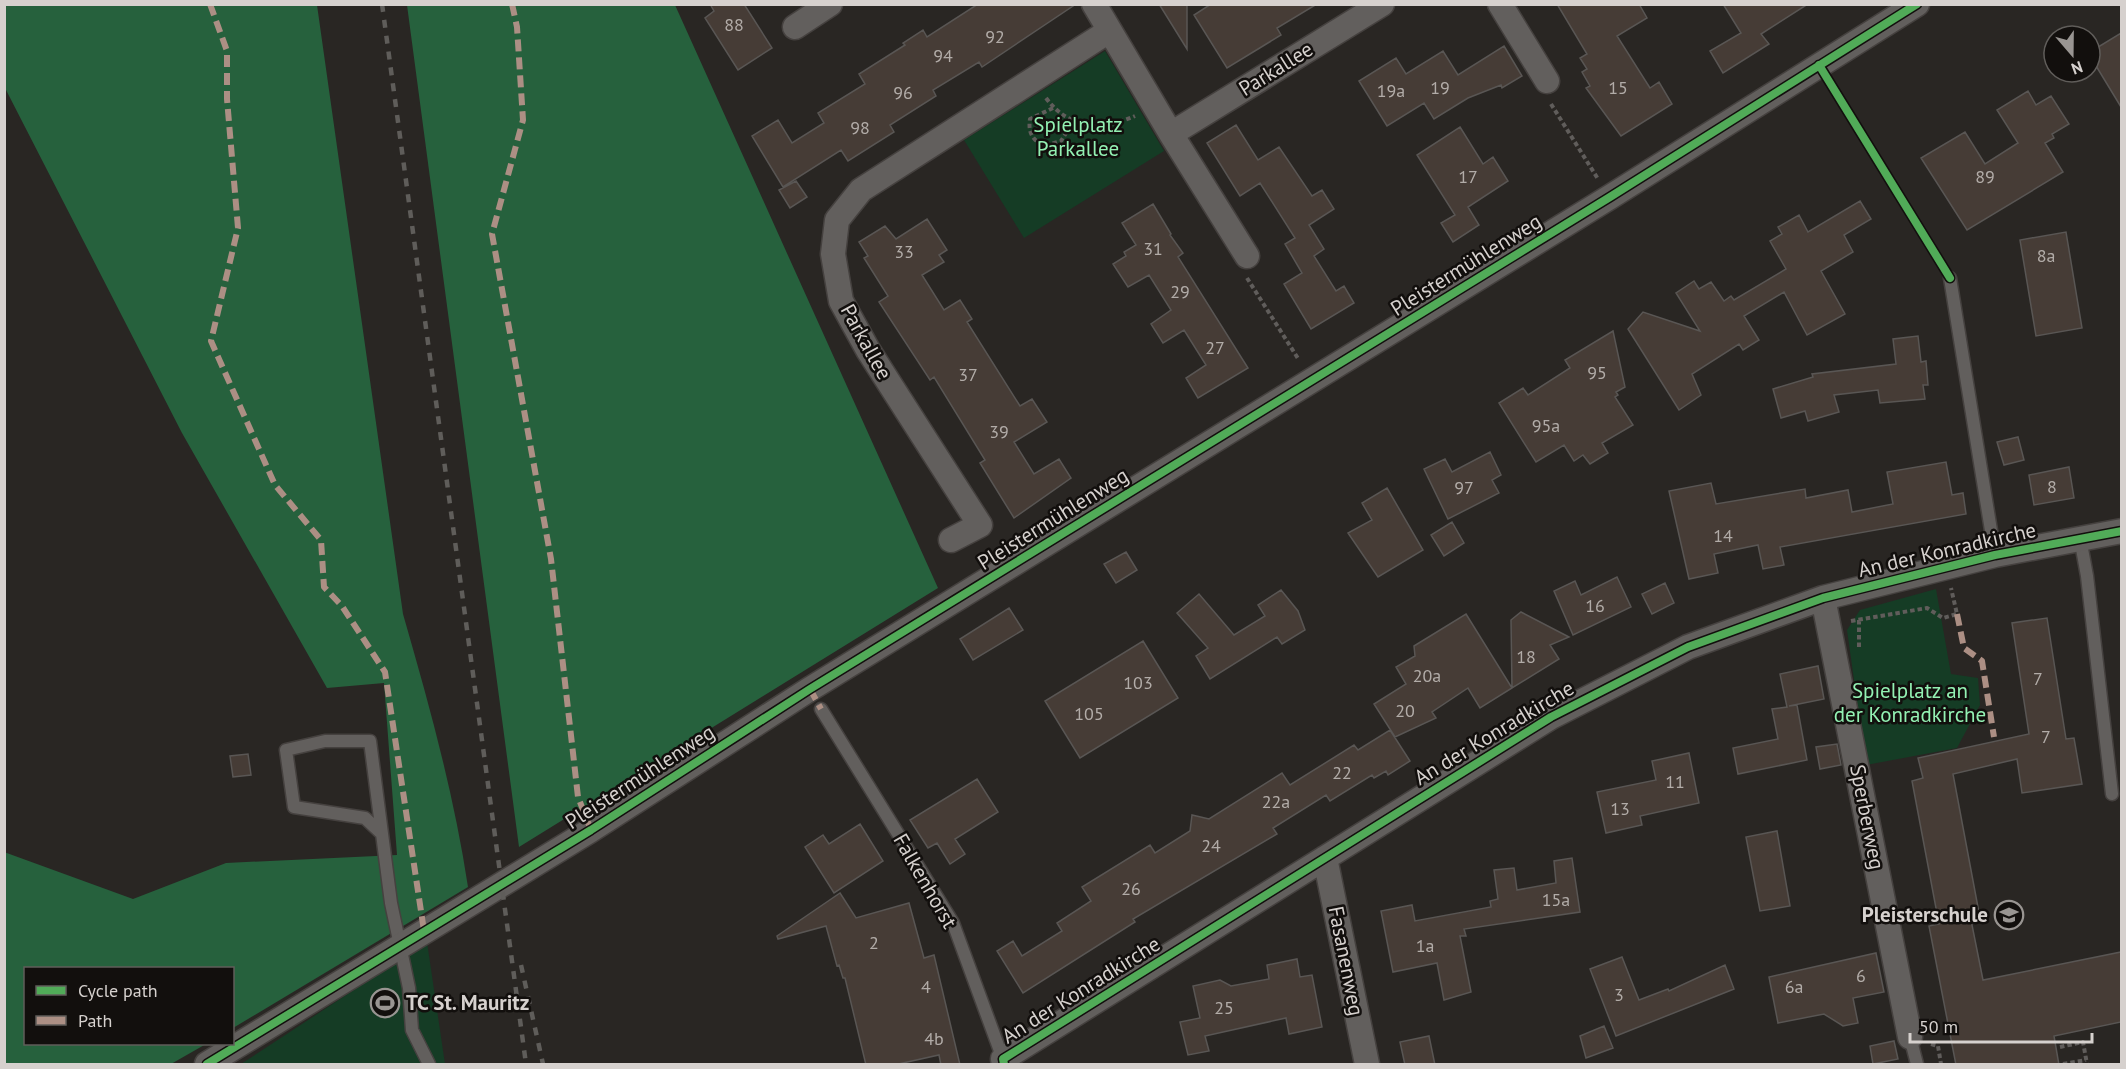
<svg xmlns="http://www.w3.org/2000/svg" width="2126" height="1069" font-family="'PT Sans',sans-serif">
	<rect width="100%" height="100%" fill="#292623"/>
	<path fill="#153c25" d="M1105 51 1164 151 1024 238 964 140Z
		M1936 589 1951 674 1978 678 1980 705 1957 748 1866 765 1847 630 1860 610Z
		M427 942 445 1064H241Z"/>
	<path fill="#26613d" d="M5 5H317L403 614C429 704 454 794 468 887L233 1028 232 968H26V1044H206L171 1064H5L4 852 133 899 226 863 397 855 384 683 327 688 182 433 5 88Z
		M407 5H675L938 588 519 847Z"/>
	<path fill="#463c36" stroke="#595654" stroke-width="1.5" d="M710 4H744L772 48 738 70 705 18 714 11Z
		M978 4H1076L982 67 979 62 933 90 936 96 890 125 894 132 848 161 841 150 783 187 752 136 778 120 792 143 824 123 818 113 865 84 859 74 905 45 903 43 923 30 927 37Z
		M1159 4H1187V49Z
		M1211 4H1317L1277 28 1281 35 1227 68 1194 15Z
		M1557 4H1639L1647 18 1617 36 1650 88 1659 82 1672 104 1621 136 1586 88 1590 86 1582 72 1587 69 1580 58 1587 54Z
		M1723 4H1808L1761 34 1769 44 1723 73 1710 51 1741 33Z
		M2121 33V107L2090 56V52Z
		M1504 46 1522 76 1502 88 1501 85 1468 98 1434 119 1424 103 1387 126 1359 81 1396 58 1406 74 1443 51 1458 75Z
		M2028 91 2036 105 2051 96 2069 124 2052 134 2054 138 2045 143 2063 172 1967 230 1921 158 1965 132 1985 164 2018 143 1997 110Z
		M1236 125 1258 160 1279 147 1312 196 1322 190 1334 209 1309 225 1324 249 1314 256 1336 291 1344 286 1354 303 1311 329 1284 284 1302 273 1285 244 1295 238 1260 183 1240 196 1207 143Z
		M1460 127 1483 164 1493 157 1508 181 1468 207 1479 225 1453 242 1441 223 1455 215 1417 155Z
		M796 181 807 197 790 208 779 190Z
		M1860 201 1871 219 1844 235 1853 252 1821 271 1845 314 1807 335 1784 292 1744 316 1759 340 1743 350 1739 344 1692 374 1701 395 1679 410 1628 329 1643 312 1700 331 1676 293 1694 281 1699 289 1711 282 1724 301 1731 296 1734 300 1786 269 1770 241 1782 234 1778 227 1799 215 1808 232Z
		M1153 204 1171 234 1170 235 1183 253 1178 257 1248 368 1198 398 1186 378 1206 365 1184 330 1163 343 1151 324 1171 310 1149 275 1128 287 1113 264 1126 256 1124 252 1136 245 1122 223Z
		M927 219 947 250 939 255 944 262 922 275 944 310 960 300 972 319 967 322 1020 406 1032 399 1047 422 1014 442 1034 474 1059 459 1071 478 1014 518 980 463 985 460 934 377 930 380 879 302 888 296 864 258 868 256 859 242 885 226 896 239Z
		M2066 232 2082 328 2036 336 2020 240Z
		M1613 331 1625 387 1616 392 1618 395 1615 397 1633 425 1602 443 1608 453 1590 464 1583 455 1574 461 1564 445 1536 462 1499 403 1523 388 1528 395 1570 368 1565 360Z
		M1918 336 1921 362 1926 361 1928 385H1923L1925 399 1880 403 1878 390 1834 395 1839 412 1808 421 1805 411 1781 418 1773 389 1813 377 1812 374 1896 364 1893 339Z
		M2018 437 2024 460 2004 465 1997 442Z
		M1490 452 1501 475 1492 480 1499 493 1448 519 1424 469 1445 459 1452 472Z
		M1946 462 1952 495 1963 493 1966 514 1780 547 1784 565 1763 569 1758 545 1714 554 1718 573 1689 579 1669 491 1711 483 1716 504 1805 489 1806 498 1848 490 1852 512 1893 504 1887 472Z
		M2069 467 2074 498 2034 505 2029 475Z
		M1387 488 1423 550 1378 577 1348 533 1372 520 1362 503Z
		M1452 522 1464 543 1444 556 1431 535Z
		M1126 552 1137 570 1116 583 1104 564Z
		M1617 577 1631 607 1573 635 1554 591 1575 581 1581 595Z
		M1665 583 1674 603 1652 614 1642 594Z
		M1281 590 1298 611 1305 630 1282 644 1277 637 1210 679 1196 656 1208 648 1177 613 1199 594 1234 635 1265 616 1258 605Z
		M1009 608 1023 630 973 660 960 639Z
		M1521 612 1569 637 1550 645 1559 659 1512 688 1511 620Z
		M1466 614 1512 688 1480 708 1468 688 1432 712 1436 718 1395 737 1374 704 1406 684 1396 667 1415 656 1414 646Z
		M2047 618 2066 739 2074 738 2082 784 2022 793 2017 759 1953 774 1980 918 1971 920 1983 980 2121 952V1022L2054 1036 2059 1065H1956L1929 926 1939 924 1912 781 1923 778 1918 758 2029 734 2012 623Z
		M1143 641 1178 698 1080 758 1045 701Z
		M1818 666 1824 699 1789 706 1797 705 1807 760 1738 774 1733 748 1778 739 1772 709 1787 707 1780 674Z
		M1390 730 1410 761 1388 775 1386 771 1374 778 1372 775 1330 801 1326 795 1273 828 1277 834 1133 919 1135 922 1023 993 997 951 1013 941 1022 956 1062 931 1057 923 1091 901 1082 887 1150 845 1155 853 1190 831 1192 815 1209 819 1282 773 1290 785 1354 745 1358 750Z
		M1837 744 1841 765 1820 769 1816 747Z
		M1689 753 1699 803 1640 816 1642 825 1606 833 1597 792 1656 780 1652 761Z
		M248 754 251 775 233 777 230 756Z
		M977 779 998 812 955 839 965 854 950 864 937 843 928 848 910 820Z
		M860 824 883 861 834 893 805 847 823 835 829 844Z
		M1777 831 1790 906 1760 911 1746 837Z
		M1572 858 1580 912 1464 929 1466 936H1460L1471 992 1444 1000 1437 963 1393 972 1381 911 1412 905 1415 921 1491 907 1490 901 1498 899 1494 870 1514 868 1517 890 1556 883 1554 861Z
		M840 893 856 918 909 903 924 958 934 955 960 1065H941L939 1055 894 1065H866L845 978H843L839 965 837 966 826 926 778 939 777 936Z
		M1876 953 1884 992 1853 998 1858 1023 1843 1026 1824 1014 1778 1023 1769 977Z
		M1622 957 1639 1000 1668 989 1669 991 1725 965 1734 989 1616 1036 1590 969Z
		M1297 959 1300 977 1312 975 1322 1027 1289 1034 1286 1018 1205 1036 1209 1051 1188 1055 1180 1022 1200 1018 1193 986 1220 980 1231 986 1269 979 1267 965Z
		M1604 1026 1613 1048 1586 1058 1580 1036Z
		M1429 1036 1435 1065H1405L1400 1042Z
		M1894 1041 1898 1059 1873 1064 1870 1046Z"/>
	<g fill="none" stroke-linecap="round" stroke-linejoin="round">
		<g stroke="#45413f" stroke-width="15">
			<path id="service" d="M1950 278 1995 555
				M2080 538 2087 576 2112 794
				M821 709 953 923 1003 1059
				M380 832 365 818 294 807 286 750 325 741H370L391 903 409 988 412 1030 429 1064
				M1910 1037 1917 1064"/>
		</g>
		<g stroke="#45413f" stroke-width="27">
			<path id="minor" d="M1094 4 1171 134 1382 4
				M1500 4 1547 81
				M795 27 830 4
				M1171 134 1247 256
				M951 540 980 525 868 350 841 301 833 254 837 220 861 190 1109 31
				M1823 598 1910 1037
				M1325 858 1367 1064
				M207 1064 591 830 810 689 1610 197 1917 4
				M1004 1064 1003 1059 1551 717 1688 647 1823 598 1995 555 2122 531"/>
		</g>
		<path stroke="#605d5b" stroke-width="4" stroke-dasharray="4.5 3" stroke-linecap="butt" d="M1046 98C1069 129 1101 131 1135 116
			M1551 104 1598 179
			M1053 108 1030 119C1028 132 1032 140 1044 146L1061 141 1073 122
			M1247 278 1299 360
			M1859 620V647
			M1851 621 1927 608 1943 618 1957 614 1951 588
			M1931 1044 1938 1046 1941 1064
			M2060 1047 2083 1042 2087 1064
			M2063 1064 2086 1060"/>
		<use href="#service" stroke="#625f5d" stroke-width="12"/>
		<use href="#minor" stroke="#625f5d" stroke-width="24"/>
		<path stroke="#5f5d5a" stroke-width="4.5" stroke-dasharray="8 8" stroke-linecap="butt" d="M382 4 526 1064
			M521 965 543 1064"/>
		<path stroke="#ac8f84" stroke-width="6" stroke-dasharray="12 6" stroke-linecap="butt" d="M210 4 227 51V99L238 228 211 341 275 485 321 540 324 587 342 606 385 672 424 931
			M512 4 517 27 523 120 492 234 551 559 578 797 591 830
			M1957 614 1964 648 1982 661 1994 737
			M810 689 821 709"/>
		<g stroke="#120f0d" stroke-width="11">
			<path id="cycleway" d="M1819 65 1950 278
				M207 1064 591 830 810 689 1610 197 1917 4
				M1004 1064 1003 1059 1551 717 1688 647 1823 598 1995 555 2122 531"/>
		</g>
		<use href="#cycleway" stroke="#51ab58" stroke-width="8"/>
	</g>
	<defs>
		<g id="school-ring" transform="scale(1.5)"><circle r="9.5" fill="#120f0d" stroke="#999592" stroke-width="1.5"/><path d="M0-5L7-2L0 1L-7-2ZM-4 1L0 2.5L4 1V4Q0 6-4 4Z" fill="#999592"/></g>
		<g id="stadium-ring" transform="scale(1.5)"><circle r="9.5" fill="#120f0d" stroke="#999592" stroke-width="1.5"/><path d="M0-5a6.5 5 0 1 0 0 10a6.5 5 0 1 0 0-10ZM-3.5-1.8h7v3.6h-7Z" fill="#999592"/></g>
	</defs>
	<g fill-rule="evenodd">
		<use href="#school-ring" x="2009" y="915"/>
		<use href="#stadium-ring" x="385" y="1003"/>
	</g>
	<g text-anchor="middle" stroke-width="5" stroke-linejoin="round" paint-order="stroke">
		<g font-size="18" fill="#b2aca8">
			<text x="734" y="31">88</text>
			<text x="995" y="43">92</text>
			<text x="943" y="62">94</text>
			<text x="1440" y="94">19</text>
			<text x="1618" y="94">15</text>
			<text x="1391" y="97">19a</text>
			<text x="903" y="99">96</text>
			<text x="860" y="134">98</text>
			<text x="1468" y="183">17</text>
			<text x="1985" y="183">89</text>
			<text x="1153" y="255">31</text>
			<text x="904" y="258">33</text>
			<text x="2046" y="262">8a</text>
			<text x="1180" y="298">29</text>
			<text x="1215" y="354">27</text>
			<text x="1597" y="379">95</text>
			<text x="968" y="381">37</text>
			<text x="1546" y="432">95a</text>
			<text x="999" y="438">39</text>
			<text x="2052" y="493">8</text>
			<text x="1464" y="494">97</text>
			<text x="1723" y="542">14</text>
			<text x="1595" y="612">16</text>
			<text x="1526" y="663">18</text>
			<text x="1427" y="682">20a</text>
			<text x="2038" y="685">7</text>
			<text x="1138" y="689">103</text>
			<text x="1405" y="717">20</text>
			<text x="1089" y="720">105</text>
			<text x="2046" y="743">7</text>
			<text x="1342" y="779">22</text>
			<text x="1675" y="788">11</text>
			<text x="1276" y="808">22a</text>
			<text x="1620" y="815">13</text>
			<text x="1211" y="852">24</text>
			<text x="1131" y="895">26</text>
			<text x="1556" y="906">15a</text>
			<text x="874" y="949">2</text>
			<text x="1425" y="952">1a</text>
			<text x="1861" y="982">6</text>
			<text x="926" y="993">4</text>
			<text x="1794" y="993">6a</text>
			<text x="1619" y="1001">3</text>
			<text x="1224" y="1014">25</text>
			<text x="934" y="1045">4b</text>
		</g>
		<g font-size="21" fill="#d6d1ce" stroke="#120f0d">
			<text transform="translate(1276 69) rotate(-32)" y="7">Parkallee</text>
			<text transform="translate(1466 265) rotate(-32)" y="7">Pleistermühlenweg</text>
			<text transform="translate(866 342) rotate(61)" y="7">Parkallee</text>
			<text transform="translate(1053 519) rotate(-32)" y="7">Pleistermühlenweg</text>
			<text transform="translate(1947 550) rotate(-13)" y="7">An der Konradkirche</text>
			<text transform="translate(1494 733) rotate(-31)" y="7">An der Konradkirche</text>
			<text transform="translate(640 777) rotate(-33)" y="7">Pleistermühlenweg</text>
			<text transform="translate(1867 817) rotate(79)" y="7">Sperberweg</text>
			<text transform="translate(925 881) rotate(60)" y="7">Falkenhorst</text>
			<text transform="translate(1346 961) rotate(79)" y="7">Fasanenweg</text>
			<text transform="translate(1081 990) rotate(-32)" y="7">An der Konradkirche</text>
		</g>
		<g font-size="21" fill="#93f1b3" stroke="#120f0d">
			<text x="1078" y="132">Spielplatz<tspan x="1078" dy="24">Parkallee</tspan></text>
			<text x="1910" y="698">Spielplatz an<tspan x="1910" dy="24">der Konradkirche</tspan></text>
		</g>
		<g font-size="21" font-weight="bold" fill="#d6d1ce" stroke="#120f0d" text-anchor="end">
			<text x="1988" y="922">Pleisterschule</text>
			<text x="406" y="1010" text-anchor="start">TC St. Mauritz</text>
		</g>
	</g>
	<rect width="2126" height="1069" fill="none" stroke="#d6d1ce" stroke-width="12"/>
	<rect x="24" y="967" width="210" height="78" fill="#120f0d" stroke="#605d5a" stroke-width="1.5"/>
	<rect x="36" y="986" width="30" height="9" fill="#51ab58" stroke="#605d5a" stroke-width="1.5"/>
	<text x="78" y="997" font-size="18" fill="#d6d1ce">Cycle path</text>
	<rect x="36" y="1016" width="30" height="9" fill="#ac8f84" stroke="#605d5a" stroke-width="1.5"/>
	<text x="78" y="1027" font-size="18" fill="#d6d1ce">Path</text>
	<g transform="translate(2072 54) rotate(160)"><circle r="28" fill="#120f0d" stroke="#605d5a" stroke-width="1.5"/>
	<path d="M0-4.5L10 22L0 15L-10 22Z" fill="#999592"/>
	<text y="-9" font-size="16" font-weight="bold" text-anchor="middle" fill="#d6d1ce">N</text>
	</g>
	<path d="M1910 1033v9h182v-9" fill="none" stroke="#d6d1ce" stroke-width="3"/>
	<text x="1919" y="1033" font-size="18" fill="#d6d1ce" stroke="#120f0d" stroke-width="4.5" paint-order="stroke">50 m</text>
</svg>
